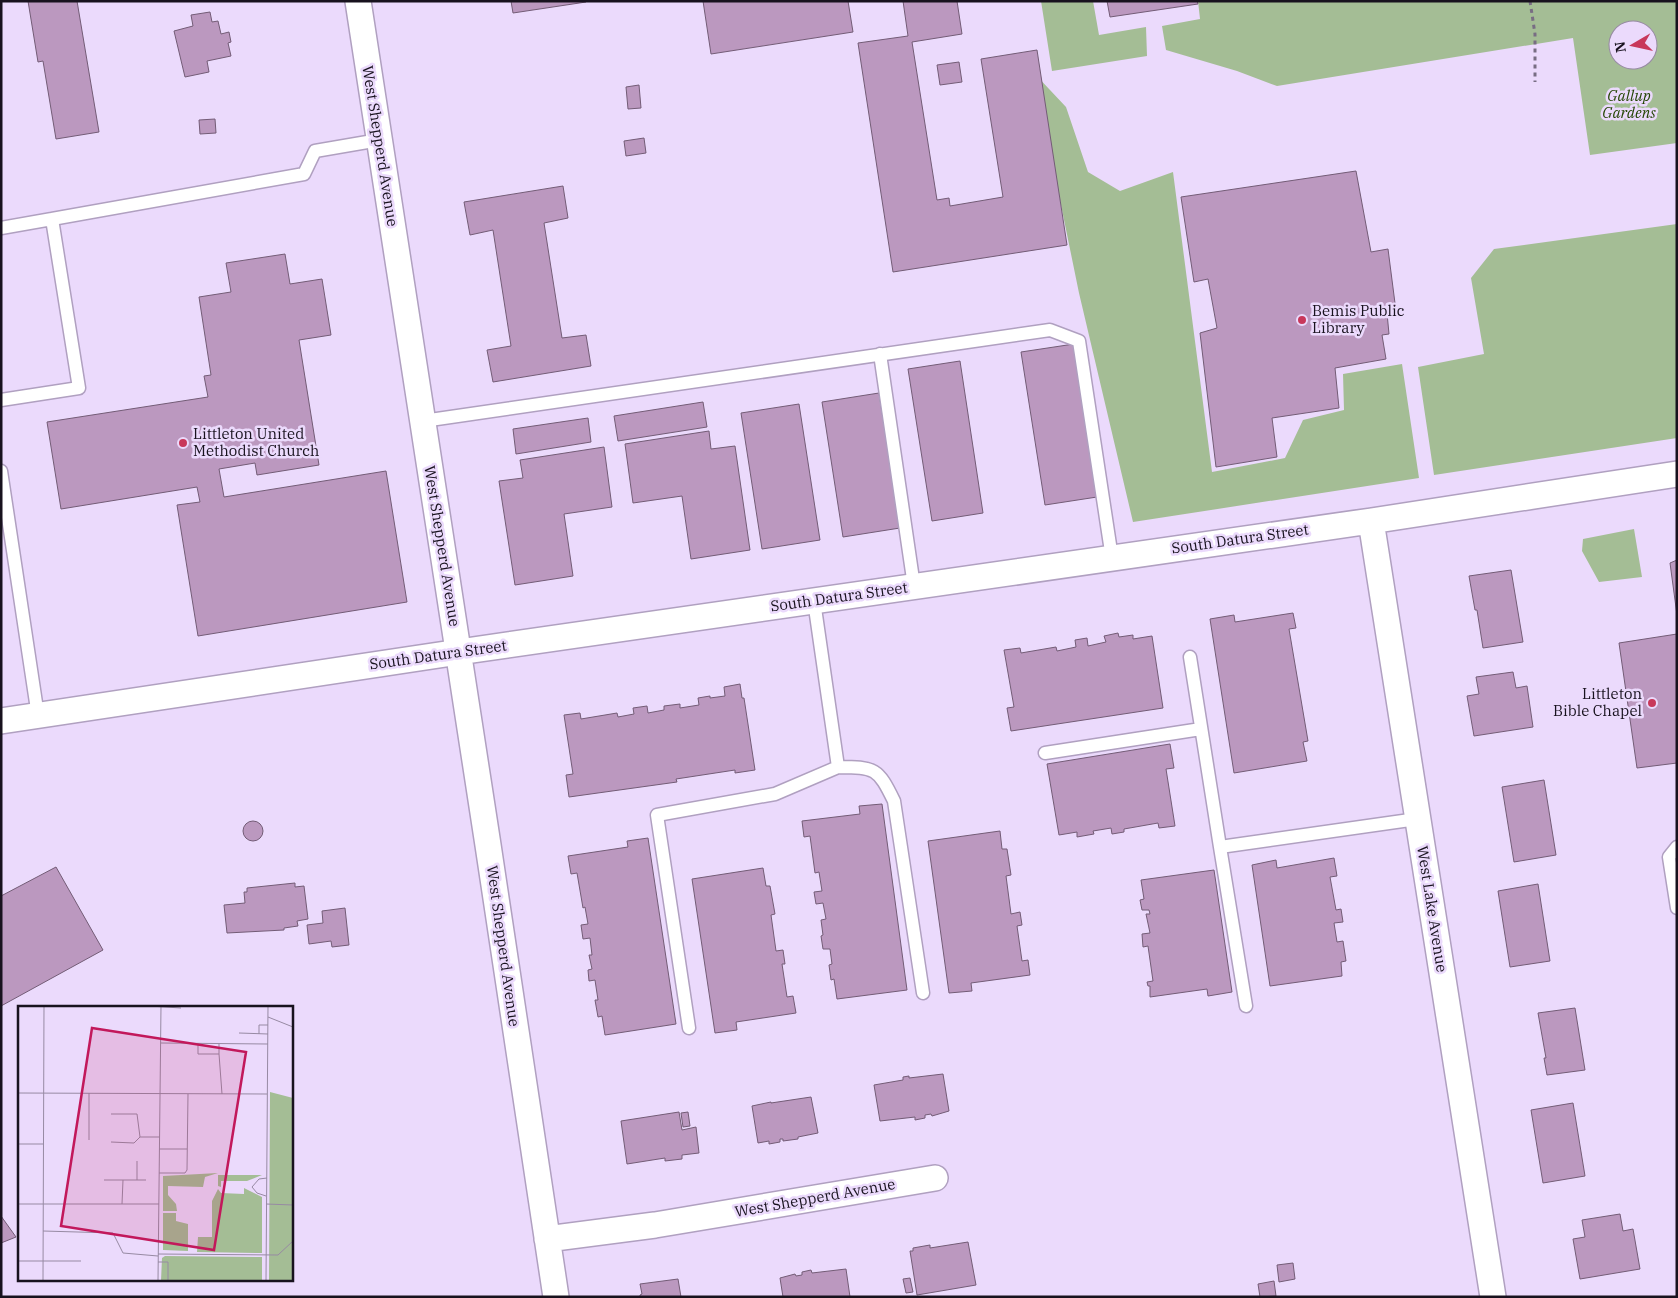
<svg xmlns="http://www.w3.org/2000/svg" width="1678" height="1298" font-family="'IBM Plex Serif',serif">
	<rect width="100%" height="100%" fill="#ebdafc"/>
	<path fill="#a4bd95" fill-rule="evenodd" d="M1041 1H1093L1099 35 1146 27 1147 56 1052 71Z
		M1198 1H1677V143L1590 155 1573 38 1277 86 1237 71 1166 50 1162 26 1200 19ZM1618 30H1648V60H1618Z
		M1034 73 1066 107 1088 172 1120 191 1173 172 1212 472 1285 458 1303 420 1344 410 1343 374 1402 364 1419 478 1133 522 1079 293Z
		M1677 224V438L1434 475 1418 367 1484 354 1471 278 1494 249Z
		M1634 529 1642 577 1599 582 1582 551 1583 539Z"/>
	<path fill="#bb98bf" stroke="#735c76" d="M28 1H77L99 132 56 139 43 61 38 62Z
		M511 1H586V2L513 13Z
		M703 1H848L853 32 711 54Z
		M903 1H957L962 34 912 42 937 200 949 198 950 206 1003 197 981 59 1037 50 1067 245 893 272 858 43 908 36Z
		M1107 1H1197L1198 4 1110 17Z
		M210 12 212 22 218 21 221 34 229 32 231 42 228 43 231 56 207 61 209 72 185 77 174 31 193 26 191 15Z
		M959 62 962 82 940 85 937 65Z
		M639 85 641 108 628 109 626 87Z
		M215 119 216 133 200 134 199 120Z
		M644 138 646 153 626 156 624 141Z
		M1356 171 1371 252 1388 249 1396 311 1387 313 1389 334 1382 335 1386 359 1335 368 1339 408 1272 418 1277 457 1216 467 1200 333 1217 328 1208 279 1194 282 1181 197Z
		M563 186 568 218 544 223 562 338 586 335 591 366 493 382 487 350 511 346 493 230 470 235 464 202Z
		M285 254 290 284 322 279 331 335 299 340 319 465 257 475 255 463 219 469 224 497 386 471 407 602 198 636 177 505 200 502 197 487 61 509 47 422 208 397 204 376 211 375 199 297 231 292 226 263Z
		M1074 344 1097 497 1045 505 1021 352Z
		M960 361 983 513 932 521 908 369Z
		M879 393 900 528 843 537 822 402Z
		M703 402 707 427 618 441 614 416Z
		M799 404 820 540 762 549 741 413Z
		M588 418 591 442 516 454 513 429Z
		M709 431 711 449 735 446 750 550 691 559 682 496 633 503 625 444Z
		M604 447 612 507 564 514 573 576 515 585 499 481 523 478 520 460Z
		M1677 560V615L1670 563Z
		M1511 570 1523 642 1483 648 1477 610H1475L1469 576Z
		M1293 613 1296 628 1289 629 1308 741 1303 742 1307 761 1234 773 1210 619 1234 615 1235 622Z
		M1118 633 1119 637 1133 635V639L1152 636 1163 708 1011 731 1007 708 1014 707 1004 650 1020 648 1021 653 1056 647 1057 651 1076 647 1075 640 1087 638 1088 646 1106 642 1104 636Z
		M1677 634V763L1637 768 1619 643Z
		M1513 672 1516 688 1527 686 1533 727 1474 736 1467 696 1479 694 1476 677Z
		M740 684 742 698H744L755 770 735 773V770L676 779 677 782 569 797 566 775 573 774 564 715 580 713 581 719 617 713 618 717 634 714 633 708 647 706 648 713 664 710V706L680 704V708L699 705 698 698 710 696V698L725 696 724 687Z
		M1170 744 1174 768 1166 769 1175 826 1159 828 1158 823 1124 829V832L1112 834 1111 828 1093 831 1094 834 1077 837V832L1059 835 1047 764Z
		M1544 780 1556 855 1514 862 1502 787Z
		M882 804 907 990 837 999 834 979 831 980 829 965 832 964 830 949H823L821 936 823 935 821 920 826 919 823 903 816 904 814 892 822 891 819 872 815 873 810 836 804 837 802 821 860 814 859 806Z
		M243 831a10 10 0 1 1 20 0a10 10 0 1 1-20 0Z
		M1000 831 1002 849H1007L1011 875 1006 876 1011 914 1020 912 1022 925 1017 926 1022 961 1028 960 1030 975 971 983 972 991 949 993 928 841Z
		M648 838 676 1024 605 1035 602 1016 598 1017 595 1000H598L595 980 589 981 588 970 592 969 589 955H592L590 938 583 939 581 925 588 924 585 907 583 908 577 873 571 874 568 856 628 847 627 841Z
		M1334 858 1337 876 1330 877 1336 910 1341 909 1343 922 1334 923 1337 942 1343 941 1346 961 1341 962 1342 976 1270 986 1252 865 1276 860 1277 868Z
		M56 867 103 950 1 1006V896Z
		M763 868 766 886H770L775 914 771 915 776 951 783 950 785 964H782L787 997 793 996 796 1013 736 1022 737 1030 715 1033 692 879Z
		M1214 870 1232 992 1208 996 1207 989 1150 997V986H1148L1147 982 1153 981 1148 946 1143 947 1142 934 1150 933 1146 914H1150L1149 910H1142L1140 900 1144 899 1141 880Z
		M295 883V887L304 886 308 919 297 921 298 926 284 928V930L227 933 224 905 245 903 244 892H247V888Z
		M1538 884 1550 961 1510 967 1498 891Z
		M345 908 349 945 332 947 331 941 309 944 307 925 323 923 322 911Z
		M1575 1008 1585 1070 1547 1075 1544 1058H1546L1538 1013Z
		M943 1074 949 1111 932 1116 931 1114 925 1115V1118L915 1120V1117L880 1121 874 1085 903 1080V1077L909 1076V1078Z
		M811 1097 818 1133 798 1137V1139L783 1141V1139H780V1142L769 1144V1141L758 1143 752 1106 771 1102V1103Z
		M1573 1103 1585 1176 1543 1183 1531 1110Z
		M679 1112 682 1130 696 1127 699 1153 682 1155V1159L665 1161V1158L627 1164 621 1121Z
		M688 1112 690 1126 683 1127 681 1113Z
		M1620 1214 1623 1231 1633 1229 1640 1269 1580 1279 1573 1239 1585 1237 1582 1220Z
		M1 1216 16 1237 1 1243Z
		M968 1242 976 1285 917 1295 910 1251H913V1248L930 1245V1248Z
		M1293 1263 1295 1279 1279 1282 1277 1265Z
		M846 1269 850 1297H783L780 1278 795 1274 796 1276 802 1275V1272L811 1270 812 1273Z
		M910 1278 913 1292 906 1293 903 1279Z
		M678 1279 681 1297H640V1295L642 1294 640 1284Z
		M1274 1281 1276 1296 1260 1297 1258 1284Z"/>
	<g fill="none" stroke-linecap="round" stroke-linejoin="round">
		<g stroke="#b0a0c0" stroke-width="15">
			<path id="service" d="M52 219 304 174 315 151 379 140
				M1 228 52 219 79 388 1 400
				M880 354 914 586
				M423 421 1050 330 1079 341 1112 558
				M1 471 38 716
				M1190 657 1220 847 1417 819
				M1045 753 1201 729
				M838 767C875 767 878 768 894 801L923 993
				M1220 847 1246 1006
				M1677 847 1669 857 1677 908
				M689 1028 657 815 775 794 838 767 814 601"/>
		</g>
		<g stroke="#b0a0c0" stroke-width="28">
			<path id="minor" d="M358 1 488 845 556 1297
				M1371 521 1493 1297
				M1 721 459 652 1371 521 1677 474
				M547 1239 655 1225 935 1178"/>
		</g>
		<path stroke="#786d83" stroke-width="3" stroke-dasharray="4 4" stroke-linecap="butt" d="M1530 1 1535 34V82"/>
		<use href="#service" stroke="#fff" stroke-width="12"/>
		<use href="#minor" stroke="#fff" stroke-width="25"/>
	</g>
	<g fill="#c8385b" stroke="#ebdafc" stroke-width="2">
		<circle cx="1302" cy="320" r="5"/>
		<circle cx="183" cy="443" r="5"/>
		<circle cx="1652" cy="703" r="5"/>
	</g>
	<g text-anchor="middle" stroke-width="5" stroke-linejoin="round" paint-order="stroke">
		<g font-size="15" font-style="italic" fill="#234503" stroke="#ebdafc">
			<text x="1629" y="101">Gallup<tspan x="1629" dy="17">Gardens</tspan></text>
		</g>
		<g font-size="15" fill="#18121e" stroke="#ebdafc">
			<text transform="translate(380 146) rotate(81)" y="5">West Shepperd Avenue</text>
			<text transform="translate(1240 539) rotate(-8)" y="5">South Datura Street</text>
			<text transform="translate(442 546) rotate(81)" y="5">West Shepperd Avenue</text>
			<text transform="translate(839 597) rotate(-8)" y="5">South Datura Street</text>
			<text transform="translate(438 655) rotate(-8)" y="5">South Datura Street</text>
			<text transform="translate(1432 909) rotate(81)" y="5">West Lake Avenue</text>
			<text transform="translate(503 946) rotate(82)" y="5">West Shepperd Avenue</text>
			<text transform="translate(815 1198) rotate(-10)" y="5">West Shepperd Avenue</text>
		</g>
		<g font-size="15" fill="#18121e" stroke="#ebdafc" text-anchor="start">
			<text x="1312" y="316">Bemis Public<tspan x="1312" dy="17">Library</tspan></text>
			<text x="193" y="439">Littleton United<tspan x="193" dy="17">Methodist Church</tspan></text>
			<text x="1642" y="699" text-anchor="end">Littleton<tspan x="1642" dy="17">Bible Chapel</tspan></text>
		</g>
	</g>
	<g transform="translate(18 1006)">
		<rect width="275" height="275" fill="#ebdafc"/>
		<path d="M252 86 275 92V275H251ZM200 167 187 171 185 181 150 180V189L158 198 159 205H145V170ZM200 169H244L229 175H203V181L200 180ZM226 182 244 191V247L179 246 180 231H194V195L200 183 203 187 226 188ZM145 207H158V215L170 218V245L145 244ZM147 250 244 251V275H143L144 252Z" fill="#a4bd95"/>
		<path fill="none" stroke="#978aa3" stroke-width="1" d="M132 0 163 2M250 11 275 21M221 27 250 28M241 28V19H250M143 37 250 38M180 37V48H201V38M201 48 204 88M0 87 249 88M71 87V134M93 108H119L122 131H142M93 136 116 137 122 131M0 138H26M141 143H169M141 167H167L169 164 170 88M86 174H105M119 174V155M248 190 239 187 234 181 241 173 249 172M0 198H141M104 198 105 174H128M248 198 275 199M25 225 95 227 105 247 140 250M140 248 260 249 275 235M0 255H63M140 256H150V275M25 275 26 0M140 275 143 0M248 275 250 0"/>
		<path fill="#c2185b" fill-opacity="0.15" stroke="#c2185b" stroke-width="2.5" d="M74 22 228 46 196 244 43 220Z"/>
		<rect width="275" height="275" fill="none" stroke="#18121e" stroke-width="2.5"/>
	</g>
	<rect width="1678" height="1298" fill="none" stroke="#18121e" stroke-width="5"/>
	<g transform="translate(1633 45) rotate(261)"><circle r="24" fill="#ebdafc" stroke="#978aa3"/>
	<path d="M0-4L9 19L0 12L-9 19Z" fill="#c8385b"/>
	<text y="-8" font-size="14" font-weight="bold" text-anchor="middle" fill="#18121e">N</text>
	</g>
</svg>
